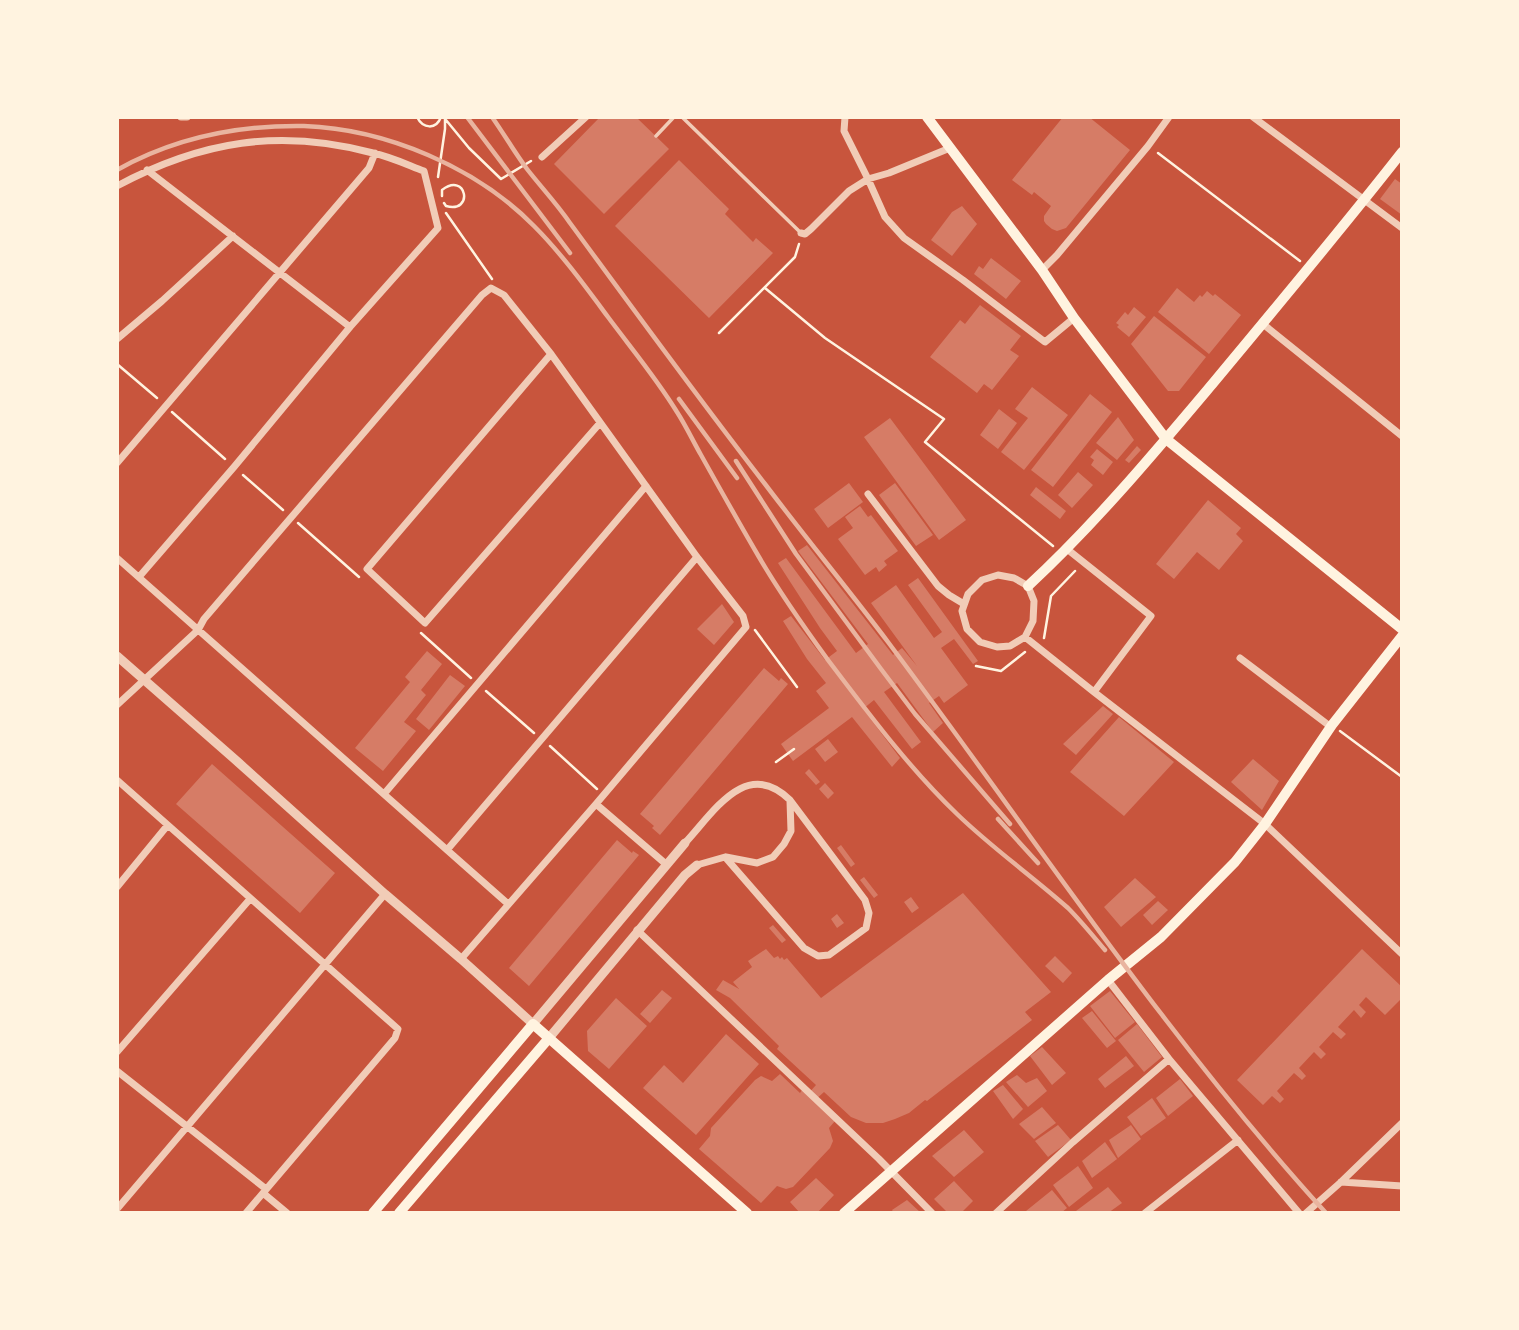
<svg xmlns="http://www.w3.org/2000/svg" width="1519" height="1330" font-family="'Sofia Sans Condensed',sans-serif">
	<rect width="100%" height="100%" fill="#c8553d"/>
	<path fill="#d67c66" d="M600 117H636L669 149 604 214 554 164Z
		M1063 117H1089L1130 150 1066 228 1057 231 1052 229 1046 224 1044 221V216L1051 206 1034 192 1032 195 1012 180Z
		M679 160 729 209 725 214 753 242 756 238 773 253 709 318 615 226Z
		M1395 179 1402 184V215L1380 199Z
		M962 206 977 224 952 256 931 240 952 212Z
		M991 258 1021 281 1006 299 974 274 979 266 983 269Z
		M1177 288 1194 302 1200 295 1202 297 1207 291 1213 296 1215 294 1241 315 1209 354 1158 312Z
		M980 305 1021 336 1010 350 1019 356 992 390 984 384 977 393 930 357 960 320 965 324Z
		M1134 307 1146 317 1129 337 1117 327 1119 325 1116 323 1125 312 1128 315Z
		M1154 316 1206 357 1179 391H1168L1131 344Z
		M1032 387 1068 415 1024 470 1001 452 1028 418 1015 409Z
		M1090 394 1112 412 1053 487 1031 470Z
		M999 409 1017 423 998 449 980 435Z
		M1118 417 1134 440 1117 460 1096 443Z
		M890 418 966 520 939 540 864 437Z
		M1137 446 1141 450 1129 463 1125 460Z
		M1097 449 1113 462 1103 475 1091 465 1094 460 1090 457Z
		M1078 472 1093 485 1072 508 1058 495Z
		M849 483 863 502 828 528 814 509Z
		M895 483 933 535 916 546 879 495Z
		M1036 487 1066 511 1060 519 1030 495Z
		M1208 500 1241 528 1236 534 1243 541 1219 570 1197 552 1174 579 1156 564Z
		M860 506 868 517 871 515 898 551 884 561 887 565 879 572 876 567 865 575 838 539 853 528 845 517Z
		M807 545 893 655 902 648 917 666 871 603 896 585 934 638 942 632 908 585 918 578 978 661 973 664 954 639 941 648 968 685 944 703 939 696 929 703 943 723 933 732 897 683 884 692 921 742 912 749 874 700 863 709 900 758 892 767 852 717 793 761 781 744 829 708 816 691 826 683 807 659 783 621 791 616 825 660 837 651 820 628 778 563 786 558 856 653 868 644 798 551Z
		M722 604 734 622 714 645 697 629Z
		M427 651 442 664 421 690 426 695 404 722 416 731 383 771 355 748 410 682 405 677Z
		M764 668 779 681 781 678 788 684 660 835 652 828 654 826 640 814Z
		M450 675 465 686 429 730 416 719Z
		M1103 706 1113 714 1076 755 1063 744Z
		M1119 717 1174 762 1124 816 1070 772Z
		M828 739 838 752 825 762 815 749Z
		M1253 759 1279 781 1262 810 1231 782Z
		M212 764 335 873 300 913 176 804Z
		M809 769 820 782 816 785 805 773Z
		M825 783 834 793 828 799 819 789Z
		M617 840 632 853 633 851 639 855 529 986 509 968Z
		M841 845 855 864 851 867 837 848Z
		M864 877 878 895 874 898 860 880Z
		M1135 878 1156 897 1121 927 1104 907Z
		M963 893 1051 992 1025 1012 1032 1020 927 1101 925 1100 909 1113 895 1119 883 1123H866L851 1117 824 1092 814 1101 835 1121 829 1128 833 1141 830 1148 793 1187 786 1189 777 1186 761 1203 699 1149 710 1136 711 1128 755 1080 761 1076 772 1081 780 1074 800 1093 802 1090 807 1095 816 1085 777 1049 779 1046 730 998 716 990 723 980 739 989 733 982 752 967 748 961 766 949 774 958 778 956 780 959 782 957 784 960 787 958 821 998Z
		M911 897 919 908 912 913 904 902Z
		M1158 901 1168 910 1152 925 1143 915Z
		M837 914 844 923 837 928 831 919Z
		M773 925 786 940 782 943 769 928Z
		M1362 949 1402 987V998L1385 1015 1366 997 1359 1005 1366 1012 1361 1018 1354 1010 1338 1027 1346 1034 1341 1039 1333 1032 1319 1047 1326 1054 1321 1059 1314 1052 1299 1068 1306 1076 1302 1080 1294 1073 1277 1091 1284 1099 1280 1103 1272 1096 1263 1105 1237 1080Z
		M1055 956 1072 973 1063 983 1045 966Z
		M662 990 672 998 650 1023 640 1014Z
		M1110 991 1135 1022 1115 1038 1090 1006Z
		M616 998 647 1026 609 1069 588 1051 587 1031Z
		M1092 1011 1116 1041 1107 1048 1082 1018Z
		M1137 1024 1162 1057 1144 1072 1118 1040Z
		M726 1034 759 1064 696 1135 643 1088 664 1065 683 1083Z
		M1042 1047 1066 1073 1052 1085 1030 1056Z
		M1126 1056 1134 1066 1105 1088 1098 1079Z
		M1017 1075 1026 1083 1037 1078 1047 1091 1028 1107 1006 1082Z
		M1180 1079 1193 1096 1168 1116 1156 1098Z
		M1003 1085 1023 1109 1013 1119 993 1091Z
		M1152 1098 1166 1118 1141 1136 1127 1117Z
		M1042 1107 1056 1123 1034 1139 1019 1124Z
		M1058 1125 1071 1140 1048 1157 1035 1141Z
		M1131 1125 1141 1139 1118 1158 1109 1140Z
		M964 1130 984 1152 954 1177 932 1156Z
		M1105 1142 1117 1159 1092 1178 1082 1161Z
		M1078 1166 1093 1188 1069 1207 1053 1185Z
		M816 1178 834 1195 817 1213H800L790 1202Z
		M954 1181 973 1201 961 1213H948L934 1199Z
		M1108 1187 1122 1203 1108 1213H1077L1076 1211Z
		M1052 1190 1067 1208 1061 1213H1028L1026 1211Z
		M907 1200 921 1213H894L892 1210Z"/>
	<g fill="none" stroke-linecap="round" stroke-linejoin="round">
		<path stroke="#fff3e0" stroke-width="2.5" d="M417 117C423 129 436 130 441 117
			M446 120 469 148 501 179 531 161
			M1158 153 1300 261
			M438 177 445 129V117
			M442 196V190C467 171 474 214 446 206L444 203
			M446 213 492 279
			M765 288 825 338 944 419 925 442 1053 546
			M719 333 795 257 799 244
			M117 364 157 398
			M172 412 225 459
			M243 475 283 510
			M298 523 359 577
			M755 630 797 687
			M421 633 471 678
			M1044 638 1051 596 1075 571
			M976 666 1001 671 1025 652
			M486 691 534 733
			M1340 731 1402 777
			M550 746 597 789
			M776 762 794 749"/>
		<path stroke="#f1ccb7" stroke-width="3.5" d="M682 117 801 233
			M656 136 674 117"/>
		<path stroke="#f1ccb7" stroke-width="7" d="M181 117H187
			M1253 117 1402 228
			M950 148 889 173 868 179 885 217 904 238 963 280 1045 342 1074 318
			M542 157 586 117
			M147 170 350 327
			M117 186C201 141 280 128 373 153 391 157 408 165 424 171L438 228 350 327 234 467 139 577
			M801 233 805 234 811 229 849 191 868 179 844 131 845 117
			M1042 270 1057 255 1148 146 1169 117
			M1263 324 1402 436
			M117 339 162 301 233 236
			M551 354 367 569 425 623 600 423
			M117 463 369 168 375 153
			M868 494 938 586 949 595 964 604
			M1067 549 1151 616 1094 692
			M117 558 508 904
			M998 575 1014 578 1028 586 1034 601 1033 621 1025 637 1010 646 997 647 980 642 967 629 962 611 968 594 982 580Z
			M1025 637 1094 692 1265 824 1402 954
			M1240 658 1331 727
			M117 705 198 630 204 619 482 295 491 288 504 295 551 354 697 557 743 616 746 627 596 804 461 959
			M117 780 398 1029 395 1038 246 1213
			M384 794 646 486
			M596 804 667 865
			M685 843C714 812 746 757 790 800L865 900 869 913 866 928 829 955 818 956 804 948 725 857 697 865
			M447 850 697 557
			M726 857 757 863 773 857 784 844 791 831 790 801
			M117 887 167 826
			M637 930 879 1159 932 1213
			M1108 980 1169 1059 1299 1213
			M117 1052 250 899
			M117 1071 266 1189
			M1341 1182 1402 1186
			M263 1193 287 1213
			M117 1209 385 894
			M996 1213 1073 1142 1169 1059
			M1145 1213 1238 1140
			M1306 1213 1341 1182 1402 1123"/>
		<path stroke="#f1ccb7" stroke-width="9" d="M117 656 239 763 385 894 461 959 533 1024 685 843
			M549 1038 685 875 697 865"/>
		<path stroke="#fff3e0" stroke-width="10" d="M1028 586C1095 524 1155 452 1214 382 1277 306 1341 230 1402 152
			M373 1213 533 1024 747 1213
			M399 1213 549 1038
			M844 1213 1108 980 1161 937 1235 862 1265 824 1332 725 1402 636"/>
		<path stroke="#fff3e0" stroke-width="10" d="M927 117 1042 270 1074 318 1166 439 1402 629"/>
		<path stroke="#e9b49f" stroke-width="4.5" d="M467 117 570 253
			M492 117C504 134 515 153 527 169 541 187 557 204 570 223 634 310 698 398 765 484 805 537 848 589 888 642 1032 834 1164 1035 1326 1213
			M117 170C174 138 239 125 304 126 386 129 476 167 534 226 561 253 585 286 608 317 631 348 657 379 677 412 686 426 693 441 701 455 720 489 739 523 759 557 780 593 804 627 828 660 869 714 909 768 957 814 992 848 1032 876 1068 908 1081 921 1093 936 1105 950
			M679 399 737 478
			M736 461 796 554 881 669 915 714 1010 824
			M998 819 1038 863"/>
	</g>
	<rect width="1519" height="1330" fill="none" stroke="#fff3e0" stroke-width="238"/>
</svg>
